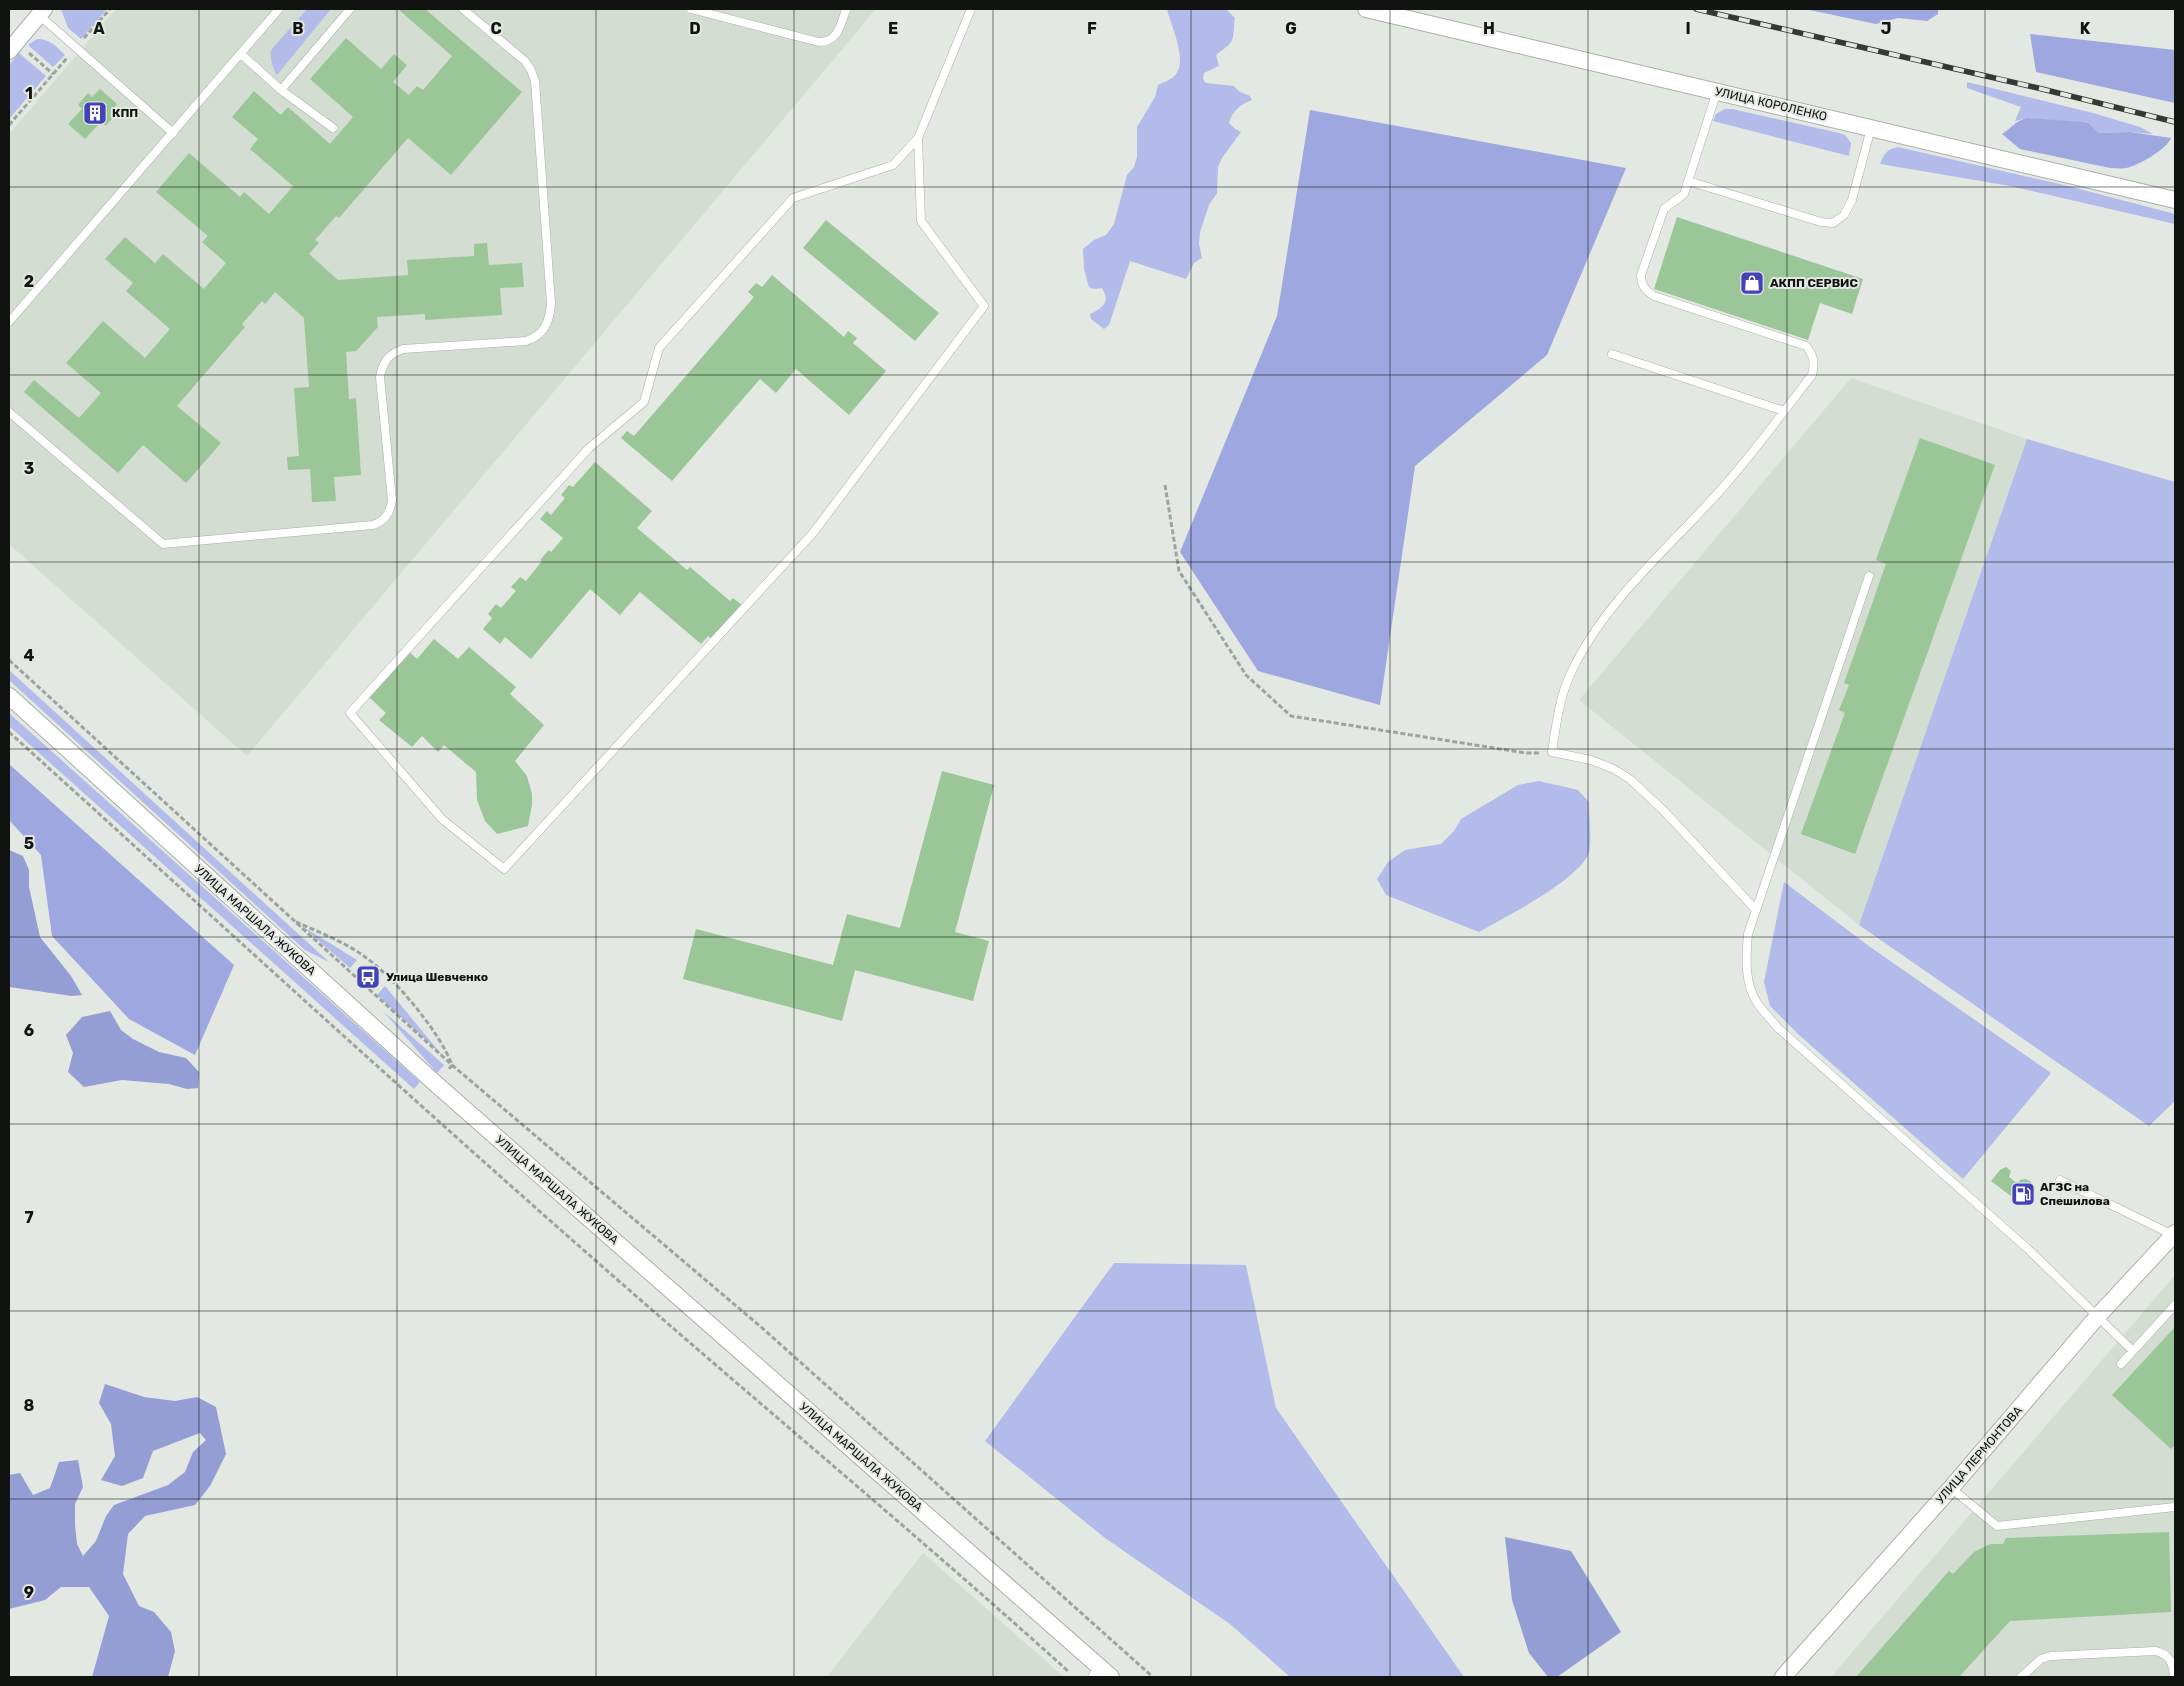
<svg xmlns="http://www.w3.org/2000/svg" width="2184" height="1686" font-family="Rubik,sans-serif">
	<rect width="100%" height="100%" fill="#e3e8e2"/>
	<path fill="#d3ddd2" d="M116 9H876L247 756 9 544V134Z
		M1851 378 2027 439 1859 925 1579 700Z
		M2175 1275V1677H1831Z
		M923 1553 1064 1677H827Z"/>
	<path fill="#b2bbe9" d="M61 9H107L81 39 68 28Z
		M307 9H331L277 75C272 67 270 60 271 50Z
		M1167 9H1226L1235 18C1233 25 1235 36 1231 42 1228 47 1220 51 1216 55L1219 66 1204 73 1203 79 1206 83 1234 86 1240 92 1250 96 1252 100C1241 104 1232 111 1229 123L1234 128 1241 132 1222 158 1218 167 1217 193 1209 205 1200 232 1199 244 1202 258 1194 263 1186 279 1130 261 1109 325 1104 329 1091 319 1090 314C1103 308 1111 302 1102 288L1094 289 1089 287 1084 269 1083 249 1094 240 1106 235 1114 224 1127 175 1134 167 1137 157V127L1155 97 1158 85C1162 83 1168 81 1172 78 1191 64 1171 28 1167 9Z
		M37 39C50 39 56 46 65 55L53 67 28 45Z
		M19 53 46 76 9 119V65Z
		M1967 82 2093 113 2140 127 2153 134 2130 132 2097 133 2089 123 2027 118 2015 121 2021 107 1967 88Z
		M1725 109H1732L1839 133 1845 135 1851 143 1849 156 1713 121 1716 114Z
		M1898 147 2068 186 2175 214V224L2010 186 1880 164C1884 154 1887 149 1898 147Z
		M2027 439 2175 482V1101L2149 1126 1859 925Z
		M9 670 329 962 305 950 9 680Z
		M9 713 420 1082 414 1089 9 726Z
		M1539 781 1578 790 1589 802C1589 814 1592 842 1589 852 1582 878 1504 918 1479 932L1386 895 1377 879 1388 862 1405 850 1441 844 1454 831 1461 819 1518 785Z
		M1784 882 1866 944 2051 1073 1963 1179 1799 1035 1770 1006 1764 982Z
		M302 926 357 960 350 968Z
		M385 986 442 1055 377 995Z
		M383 1011 444 1065 437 1073Z
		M1114 1263 1246 1265 1276 1408 1464 1677H1290L1230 1624 1105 1538 985 1441Z"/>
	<path fill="#9ea7df" d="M1805 9H1938V14L1927 21 1898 18 1876 24Z
		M2030 34 2175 50V103L2036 72Z
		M1310 110 1626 168 1547 355 1415 466 1380 705 1258 671 1180 552 1277 316Z
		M2027 118 2082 122 2089 123 2098 133 2130 132 2171 138C2167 149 2138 166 2126 168 2121 169 2115 168 2110 168L2020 149 2002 134C2010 129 2017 120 2027 118Z
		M9 764 234 965 195 1055 129 1019 52 936 41 855 9 820Z"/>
	<path fill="#949ed5" d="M9 850 23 856 29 870V887L40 937 71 976 82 995 72 996 9 987Z
		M110 1011 121 1030 133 1039 159 1052 186 1058 199 1072 198 1088 187 1089 169 1084 122 1080 84 1087 68 1072 73 1053 66 1035 82 1017Z
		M105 1384 144 1397 175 1401 197 1397 216 1407 226 1454 210 1486 195 1505 145 1516 128 1534 123 1574 139 1606 154 1612 171 1632 175 1651 168 1677H92L109 1616 89 1587H61L45 1600 9 1609V1475L20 1473 33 1495 50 1488 59 1462 78 1460 83 1487 75 1504V1525L77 1544 83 1556 96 1541 106 1516 114 1505 168 1485 185 1472 193 1452 206 1440 200 1433 153 1451 143 1478 122 1486 101 1480 115 1456 111 1424 99 1403Z
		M1505 1537 1571 1551 1621 1632 1557 1677H1548L1529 1653 1512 1600Z"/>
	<path fill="#9bc697" d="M398 9H425L522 92 451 175 408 138 339 218 336 216 315 240 319 243 309 254 338 280 408 275 407 260 474 256V244L487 243 489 265 522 263 524 287 500 288 502 315 425 320V314L377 317 378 327 356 351 346 352 349 399 356 398 361 475 334 477 336 501 312 502 310 469 288 470 287 457 299 456 294 388 309 387 304 318 275 292 265 304 262 301 242 324 245 327 177 406 221 443 186 483 143 445 118 473 24 392 34 380 79 418 101 393 66 363 103 321 145 358 170 329 126 291 133 283 105 259 125 237 155 263 163 254 204 289 226 263 202 242 208 236 156 192 189 153 240 197 244 192 269 214 293 186 250 149 258 139 232 117 254 91 281 115 288 107 330 144 353 117 310 79 346 38 381 69 394 54 407 65 393 82 409 95 417 86 423 90 452 56Z
		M100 89 117 104 111 111 115 115 106 126 101 122 85 139 68 124 82 109 78 105 88 93 92 97Z
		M1677 217 1863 279 1852 314 1820 303 1808 340 1654 289Z
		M826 220 939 313 915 341 803 248Z
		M772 275 844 337 848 331 857 338 853 343 886 371 849 415 796 369 776 393 760 379 672 481 621 438 627 431 634 436 754 297 748 292 756 283 762 287Z
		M1920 438 1995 465 1855 854 1801 834 1845 713 1839 710 1849 685 1844 683 1886 564 1876 560Z
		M595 462 652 511 637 528 687 570 690 567 730 601 733 598 742 605 713 640 708 636 701 644 640 592 620 615 590 589 531 659 505 637 500 644 483 629 492 618 488 614 496 604 501 608 516 591 511 587 520 577 526 581 542 561 540 560 549 550 551 552 563 538 540 519 547 511 551 515 565 498 561 495 569 485 573 487Z
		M434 639 458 659 469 647 516 687 510 694 544 725 515 761 527 776 532 794V805L528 826 497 834 485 821 477 800 476 772 444 745 438 752 422 736 412 747 379 720 386 713 369 697 407 650 417 659Z
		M942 771 994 785 955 932 989 941 973 1001 855 970 842 1021 683 979 696 929 833 965 847 914 900 928Z
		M2006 1167 2011 1171 2009 1177 2018 1184 2020 1180 2025 1179 2030 1181 2035 1187V1192L2024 1206 1991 1181 2000 1170Z
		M2175 1327V1444L2171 1449 2112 1395Z
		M2169 1532 2171 1612 2010 1621 1959 1677H1856L1949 1571 1953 1574 1974 1552 1990 1544H2003L2006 1538Z"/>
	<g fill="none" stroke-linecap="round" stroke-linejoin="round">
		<g stroke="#aaafa9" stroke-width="9">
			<path id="lane" d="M691 9 819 42C838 42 840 26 846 10
				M39 15 173 133
				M241 54 281 90 333 128
				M281 90 350 9
				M1717 91 1684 194 1664 209 1641 275C1641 285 1645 290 1654 296L1806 346C1814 356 1815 362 1812 375 1783 412 1756 450 1725 485 1672 546 1604 600 1570 675 1559 699 1556 726 1552 752L1591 760 1614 769 1631 780 1664 811 1756 910
				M918 138 921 221 984 306 813 533 504 869 442 819 350 713 589 448 644 402 659 348 793 198 893 165 918 138 971 9
				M1688 181 1821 222 1833 223 1844 215 1852 200 1871 128
				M9 322 279 9
				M1612 354 1784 411
				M9 412 163 544 373 525C385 521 390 513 392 500L380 377C383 362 388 354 403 349L526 341C544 335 550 322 551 303L535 81 531 70 525 61 463 9
				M1869 576 1748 934C1746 956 1744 985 1758 1004 1764 1013 1772 1020 1778 1028L2028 1249 2133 1351 2121 1364
				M2060 1180 2173 1235
				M2133 1351 2175 1305
				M1951 1488 1997 1526 2175 1507
				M1092 1677 1099 1667
				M2021 1677 2041 1659 2051 1656 2155 1651C2170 1654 2173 1663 2174 1677"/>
		</g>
		<g stroke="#aaafa9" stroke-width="18">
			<path id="street" d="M1366 9 2175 200
				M9 51 44 9
				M9 696 436 1084 1111 1677
				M1783 1677 1951 1488 2097 1317 2175 1233"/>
		</g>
		<path stroke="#9fa39f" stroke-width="3" stroke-dasharray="5 2.5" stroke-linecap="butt" d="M84 38 110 9
			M29 53 53 74
			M9 125 67 58
			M1165 485 1179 571 1246 675 1291 716 1526 753H1539
			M9 660 452 1065 449 1069
			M9 732C204 909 398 1087 596 1261 753 1399 914 1532 1069 1672
			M296 922C319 932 345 942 365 957 394 977 440 1032 452 1065L761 1327 1153 1677"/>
		<use href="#lane" stroke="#fff" stroke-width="8"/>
		<use href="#street" stroke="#fff" stroke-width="16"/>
		<g stroke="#353835" stroke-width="5.5">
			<path id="rail" d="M1696 9 2038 88 2175 122"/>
		</g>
		<use href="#rail" stroke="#e3e8e2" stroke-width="4" stroke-dasharray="11" stroke-linecap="butt"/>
	</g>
	<path fill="none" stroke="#111311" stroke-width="1" stroke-opacity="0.55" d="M199 9V1677M397 9V1677M596 9V1677M794 9V1677M993 9V1677M1191 9V1677M1390 9V1677M1588 9V1677M1787 9V1677M1985 9V1677M9 187H2175M9 375H2175M9 562H2175M9 749H2175M9 937H2175M9 1124H2175M9 1311H2175M9 1499H2175"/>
	<defs>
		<g id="building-square" transform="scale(1.25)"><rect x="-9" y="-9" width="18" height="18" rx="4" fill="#4343b8" stroke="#e3e8e2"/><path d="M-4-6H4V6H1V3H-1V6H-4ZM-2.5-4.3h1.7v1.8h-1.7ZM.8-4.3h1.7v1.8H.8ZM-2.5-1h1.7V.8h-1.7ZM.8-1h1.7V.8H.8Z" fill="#fff"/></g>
		<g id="shop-square" transform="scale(1.25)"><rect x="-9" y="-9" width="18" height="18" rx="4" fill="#4343b8" stroke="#e3e8e2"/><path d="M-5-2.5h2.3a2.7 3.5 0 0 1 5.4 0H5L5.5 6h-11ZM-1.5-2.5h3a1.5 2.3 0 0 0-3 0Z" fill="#fff"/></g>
		<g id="bus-square" transform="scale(1.25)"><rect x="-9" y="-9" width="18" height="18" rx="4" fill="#4343b8" stroke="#e3e8e2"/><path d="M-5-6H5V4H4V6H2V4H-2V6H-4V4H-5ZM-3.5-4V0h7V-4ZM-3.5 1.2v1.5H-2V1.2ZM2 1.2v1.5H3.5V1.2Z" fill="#fff"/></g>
		<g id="fuel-square" transform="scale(1.25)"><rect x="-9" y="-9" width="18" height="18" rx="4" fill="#4343b8" stroke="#e3e8e2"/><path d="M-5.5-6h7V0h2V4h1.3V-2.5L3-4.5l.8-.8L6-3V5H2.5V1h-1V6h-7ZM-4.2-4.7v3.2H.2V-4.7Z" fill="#fff"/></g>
	</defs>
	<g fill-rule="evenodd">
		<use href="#building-square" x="95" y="113"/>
		<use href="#shop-square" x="1752" y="283"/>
		<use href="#bus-square" x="368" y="977"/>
		<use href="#fuel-square" x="2023" y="1194"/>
	</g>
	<g text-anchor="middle" stroke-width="4" stroke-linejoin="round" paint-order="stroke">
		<g font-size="12" fill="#111311" stroke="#e3e8e2">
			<text transform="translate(1771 104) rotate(13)" y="4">УЛИЦА КОРОЛЕНКО</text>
			<text transform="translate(255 920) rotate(42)" y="4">УЛИЦА МАРШАЛА ЖУКОВА</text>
			<text transform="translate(557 1190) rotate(41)" y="4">УЛИЦА МАРШАЛА ЖУКОВА</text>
			<text transform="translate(1979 1455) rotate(-49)" y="4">УЛИЦА ЛЕРМОНТОВА</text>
			<text transform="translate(861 1457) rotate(41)" y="4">УЛИЦА МАРШАЛА ЖУКОВА</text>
		</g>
		<g font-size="12" font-weight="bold" fill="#111311" stroke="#e3e8e2" text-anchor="start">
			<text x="112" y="117">КПП</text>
			<text x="1770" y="287">АКПП СЕРВИС</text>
			<text x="386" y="981">Улица Шевченко</text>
			<text x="2040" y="1191">АГЗС на<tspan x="2040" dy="14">Спешилова</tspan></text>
		</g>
	</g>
	<g font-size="16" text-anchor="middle" font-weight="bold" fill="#111311" stroke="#e3e8e2" stroke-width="4" stroke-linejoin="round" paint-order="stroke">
		<text x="99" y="34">A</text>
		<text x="298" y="34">B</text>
		<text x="496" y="34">C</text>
		<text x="695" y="34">D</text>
		<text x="893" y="34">E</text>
		<text x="1092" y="34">F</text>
		<text x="1291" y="34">G</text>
		<text x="1489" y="34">H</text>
		<text x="1688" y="34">I</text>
		<text x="1886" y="34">J</text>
		<text x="2085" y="34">K</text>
		<text x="29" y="99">1</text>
		<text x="29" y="287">2</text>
		<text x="29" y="474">3</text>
		<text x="29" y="661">4</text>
		<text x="29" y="849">5</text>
		<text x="29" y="1036">6</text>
		<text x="29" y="1223">7</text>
		<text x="29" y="1411">8</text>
		<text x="29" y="1598">9</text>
	</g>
	<rect width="2184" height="1686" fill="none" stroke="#111311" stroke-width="20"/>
</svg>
